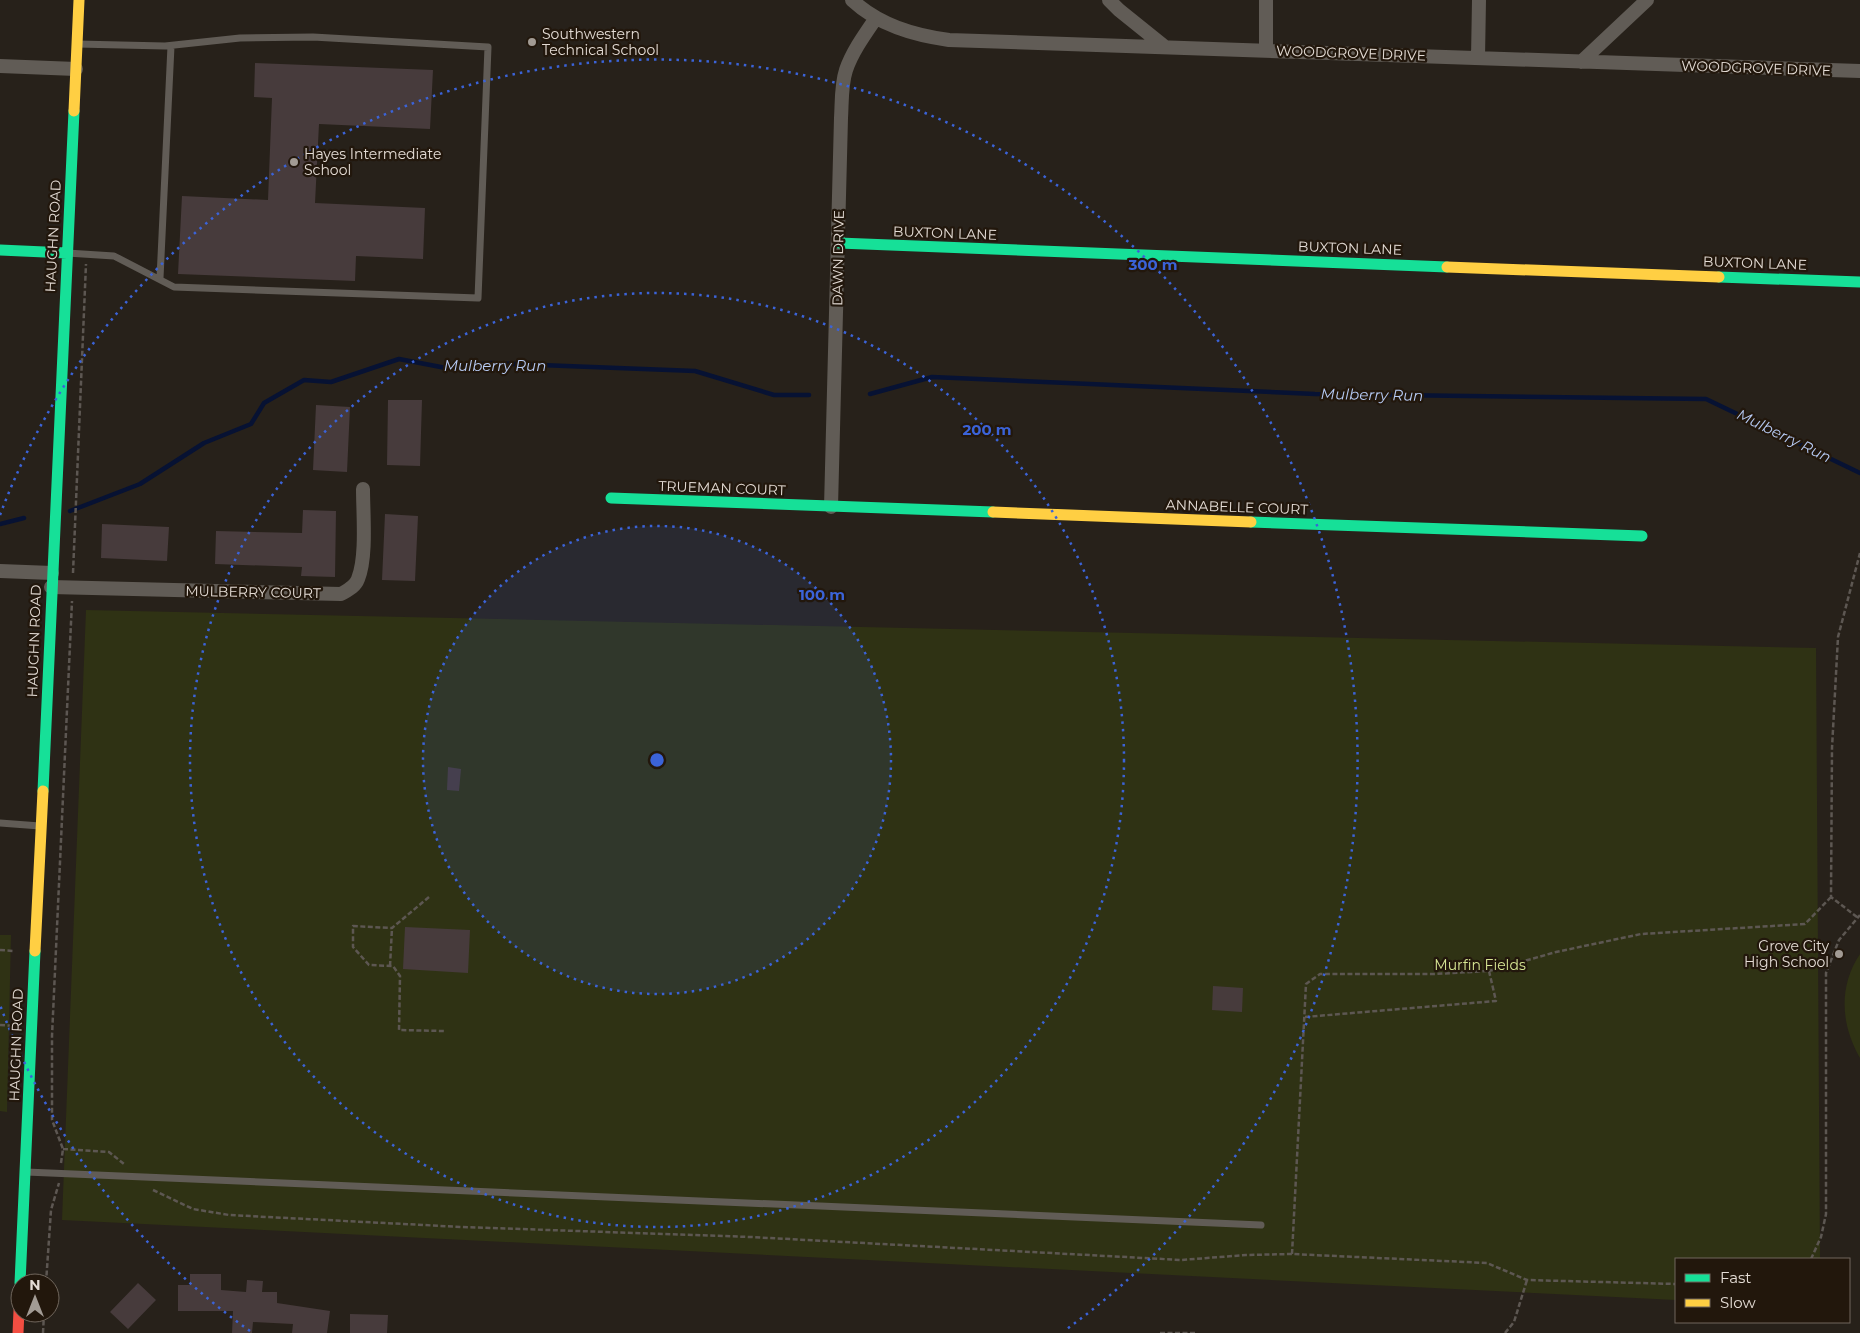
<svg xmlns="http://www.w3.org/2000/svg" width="1860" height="1333" font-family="Montserrat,sans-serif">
	<rect width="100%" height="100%" fill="#27211a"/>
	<path fill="#2f3214" d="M86 610 1816 648 1820 1259H1676V1300L62 1220Z
		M0 935H11L7 1112 0 1111Z
		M1860 954V1058C1841 1025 1838 987 1860 954Z"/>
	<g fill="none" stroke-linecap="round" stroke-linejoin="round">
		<path stroke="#071233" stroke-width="4.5" d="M870 394 932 377 1315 394 1706 399 1860 473
			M70 511 140 484 204 443 251 424 264 403 304 380 331 382 399 359 446 368 491 363 695 371 774 395H809
			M0 524 24 518"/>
	</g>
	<path fill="#473b3c" d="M255 63 433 70 430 129 319 124 315 203 425 208 423 259 356 256 355 281 178 274 182 196 268 200 272 98 254 97Z
		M388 400H422L420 466 387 465Z
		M316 405 350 407 347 472 313 470Z
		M303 510 336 511 335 577 301 576 302 567 215 564 216 531 302 533Z
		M385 514 418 516 415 581 382 580Z
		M102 524 169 527 167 561 101 558Z
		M448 767 461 769 459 791 447 790Z
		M405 927 470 930 468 973 403 969Z
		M1213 986 1243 988 1242 1012 1212 1010Z
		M190 1274H221V1290L246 1292 247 1280 263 1281 262 1292H277V1303L330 1311 327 1333H292L293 1324 253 1322 252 1333H232L233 1311H178V1285H190Z
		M138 1283 156 1300 128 1329 110 1312Z
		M350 1314 388 1315 387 1333H350Z"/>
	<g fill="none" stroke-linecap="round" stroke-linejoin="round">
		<path stroke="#5d5752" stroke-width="2.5" stroke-dasharray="5 2.5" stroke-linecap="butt" d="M73 573 86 264
			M429 897 392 928 353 926V947L369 965 393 966 400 976 399 1030 444 1031
			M1857 917 1831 897 1832 748 1838 637 1860 553
			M0 950 14 951
			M390 966 392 928
			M1305 1017 1496 1001 1489 971
			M0 1025 15 1026
			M63 1149 109 1152 124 1164
			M61 1163 63 1149 52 1120V1036L72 601
			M153 1190 193 1209 229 1215 462 1227 751 1237 1181 1260 1246 1255 1292 1254 1487 1263 1527 1280 1676 1284
			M1292 1254 1306 984 1320 974H1434L1489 971 1556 952 1641 934 1805 924 1831 897
			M1811 1259 1821 1237 1826 1214V973L1839 940 1860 915
			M46 1283 51 1210 59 1183
			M43 1333 44 1313
			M1160 1333H1196
			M1505 1333 1514 1322 1527 1280"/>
		<path stroke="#615c56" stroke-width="7" d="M67 253 114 256 174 287 478 298 488 47 313 37 240 38 165 46 77 44
			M160 278 171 46
			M0 823 40 826
			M26 1172 1261 1225"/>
		<path stroke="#615c56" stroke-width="14" d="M852 0C879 25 913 35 949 40L1860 71
			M1109 0 1119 10 1165 47
			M1266 50V0
			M1478 58 1479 0
			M1581 62 1647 0
			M0 66 76 69
			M831 507 841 118C842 103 841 85 846 70 852 52 865 34 876 18
			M0 571 52 573
			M51 587 341 594C348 590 355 587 358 579 367 557 363 514 363 489"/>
		<path stroke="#16e098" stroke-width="11" d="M839 243 1447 267
			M0 250 67 253
			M1719 277 1860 282
			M611 498 993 512
			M1251 522 1642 536
			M43 791 74 111
			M20 1283 35 951"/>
		<path stroke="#ffcf43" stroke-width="11" d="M74 111 79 0
			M1447 267 1719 277
			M993 512 1251 522
			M35 951 43 791"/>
		<path stroke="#f24e42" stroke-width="11" d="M18 1333 20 1288"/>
	</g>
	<circle cx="657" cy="760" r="234" fill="#3b63d8" fill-opacity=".12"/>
	<g fill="none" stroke="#3b63d8" stroke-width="2.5" stroke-dasharray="2.5 5">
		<circle cx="657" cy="760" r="234"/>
		<circle cx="657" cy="760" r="467"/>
		<path d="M250 1331A701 701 0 0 1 0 1005M0 515A701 701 0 1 1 1064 1331"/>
	</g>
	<g fill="#a29b94" stroke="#22170c" stroke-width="2">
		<circle cx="532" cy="42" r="5"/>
		<circle cx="294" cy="162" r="5"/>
		<circle cx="1839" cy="954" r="5"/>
	</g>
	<g text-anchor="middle" stroke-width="4.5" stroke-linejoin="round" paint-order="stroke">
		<g font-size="14" fill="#e4dcd5" stroke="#22170c" text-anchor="start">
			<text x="542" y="39">Southwestern<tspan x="542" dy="16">Technical School</tspan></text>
			<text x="304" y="159">Hayes Intermediate<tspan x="304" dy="16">School</tspan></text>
			<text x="1829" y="951" text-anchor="end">Grove City<tspan x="1829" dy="16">High School</tspan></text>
		</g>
		<g font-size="14" fill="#e4dcd5" stroke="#22170c">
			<text transform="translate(1351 53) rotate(2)" y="5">WOODGROVE DRIVE</text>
			<text transform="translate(1756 68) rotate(2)" y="5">WOODGROVE DRIVE</text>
			<text transform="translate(945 233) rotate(2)" y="5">BUXTON LANE</text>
			<text transform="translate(53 236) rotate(-87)" y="5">HAUGHN ROAD</text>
			<text transform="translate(1350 248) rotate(2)" y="5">BUXTON LANE</text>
			<text transform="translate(838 258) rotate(-89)" y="5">DAWN DRIVE</text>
			<text transform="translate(1755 263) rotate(2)" y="5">BUXTON LANE</text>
			<text transform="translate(722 488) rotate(2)" y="5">TRUEMAN COURT</text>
			<text transform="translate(1237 507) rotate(2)" y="5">ANNABELLE COURT</text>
			<text transform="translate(253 592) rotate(1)" y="5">MULBERRY COURT</text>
			<text transform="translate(34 641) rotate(-88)" y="5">HAUGHN ROAD</text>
			<text transform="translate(16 1045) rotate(-88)" y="5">HAUGHN ROAD</text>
		</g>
		<g font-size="14" fill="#d7e694" stroke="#22170c">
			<text x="1480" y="970">Murfin Fields</text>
		</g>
		<g font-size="15" font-style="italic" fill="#b6caf4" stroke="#22170c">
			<text x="495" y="371">Mulberry Run</text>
			<text transform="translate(1372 395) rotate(1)" y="5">Mulberry Run</text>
			<text transform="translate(1784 436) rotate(26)" y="5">Mulberry Run</text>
		</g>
	</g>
	<circle cx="657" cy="760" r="8" fill="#3b63d8" stroke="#22170c" stroke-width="2.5"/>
	<g font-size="15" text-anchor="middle" font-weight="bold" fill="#3b63d8" stroke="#22170c" stroke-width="4.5" stroke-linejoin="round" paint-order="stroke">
		<text x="1153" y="270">300 m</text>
		<text x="987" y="435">200 m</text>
		<text x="822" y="600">100 m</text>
	</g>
	<rect x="1675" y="1258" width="175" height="65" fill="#22170c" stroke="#70665c"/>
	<rect x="1685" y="1274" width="25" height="8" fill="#16e098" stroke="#70665c"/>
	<text x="1720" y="1283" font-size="15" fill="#e4dcd5">Fast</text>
	<rect x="1685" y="1299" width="25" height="8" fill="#ffcf43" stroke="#70665c"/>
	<text x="1720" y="1308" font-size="15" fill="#e4dcd5">Slow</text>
	<g transform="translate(35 1298)"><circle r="24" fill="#22170c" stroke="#70665c"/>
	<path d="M0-4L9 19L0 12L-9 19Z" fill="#a29b94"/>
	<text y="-8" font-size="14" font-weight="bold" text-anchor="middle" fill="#e4dcd5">N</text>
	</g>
</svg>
